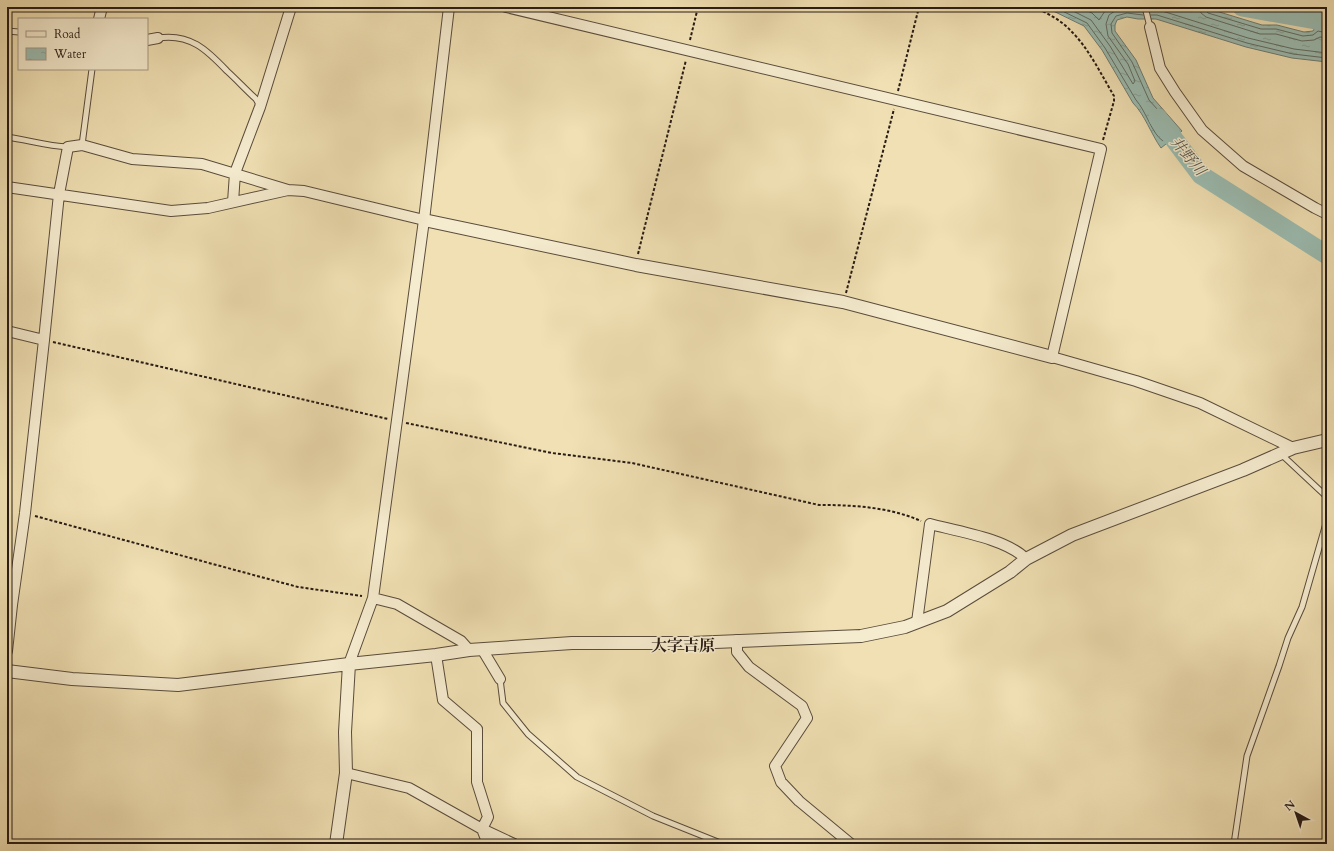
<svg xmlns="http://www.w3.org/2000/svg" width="1334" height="851" font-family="Cardo,'Noto Serif JP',serif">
	<defs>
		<pattern id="water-ripples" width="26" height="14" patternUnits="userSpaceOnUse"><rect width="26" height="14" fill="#9bbcb1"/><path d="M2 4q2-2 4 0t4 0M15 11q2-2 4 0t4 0" fill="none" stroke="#86a197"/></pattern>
	</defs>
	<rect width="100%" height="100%" fill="#f0e0b3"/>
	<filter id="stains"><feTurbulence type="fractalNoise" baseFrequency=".005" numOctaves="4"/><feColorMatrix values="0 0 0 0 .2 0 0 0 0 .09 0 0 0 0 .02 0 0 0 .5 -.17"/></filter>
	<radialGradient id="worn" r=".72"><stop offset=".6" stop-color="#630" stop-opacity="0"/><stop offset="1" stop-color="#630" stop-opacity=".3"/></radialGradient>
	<path fill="url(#water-ripples)" stroke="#6d7c73" d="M1045 7H1203L1262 25H1277L1304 32 1313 31 1316 26 1327 30V62L1292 58 1246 47 1156 19H1138L1127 17 1117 20 1115 25V31L1136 60 1153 98 1182 131 1161 148C1151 134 1145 115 1133 103L1102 50 1084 26Z"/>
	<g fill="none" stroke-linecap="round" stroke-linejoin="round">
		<path stroke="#616c63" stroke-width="1" d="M1054 7 1087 23 1105 48 1136 100C1146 111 1152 134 1163 141L1175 131V129L1149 100 1132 62 1112 33 1111 24 1116 16 1127 13 1143 15
			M1065 7 1091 20 1110 46 1133 84 1135 81 1128 64 1108 36 1106 24 1109 15 1115 11 1127 8 1142 10
			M1078 7 1092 13 1099 20 1105 11 1109 7
			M1199 7 1201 13 1206 17 1260 34H1276L1302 41 1314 40 1320 37 1327 38
			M1204 7 1205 10 1208 13 1261 29H1276L1303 36 1313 35 1318 31 1327 33
			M1149 10H1159L1248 38 1294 49 1327 53
			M1151 15H1157L1247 43 1293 54 1327 58
			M1154 115H1156L1168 128V131L1164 134 1162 133 1153 117Z"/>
		<path stroke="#9bbcb1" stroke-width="19" d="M1242 7 1327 22
			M1158 118 1201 175 1327 255"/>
		<g stroke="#594c3c" stroke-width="7">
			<path id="service" d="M1145 7 1150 27
				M1314 7 1327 8
				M7 31 19 32
				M158 38C190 33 207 50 227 71 237 80 246 90 256 99L260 106
				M7 137C28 140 47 146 68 147
				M82 145 92 69
				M1281 454 1327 497
				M500 679 503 703 528 734 577 777 653 816 723 844
				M1234 844 1247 756 1279 666 1288 638 1302 607 1327 520"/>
		</g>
		<g stroke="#594c3c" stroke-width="12">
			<path id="minor" d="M506 7 1101 149 1052 357 1136 381 1200 403 1293 448
				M99 19 102 7
				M1150 27 1160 68 1175 92 1202 130 1243 166 1315 208 1327 214
				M147 40 158 38
				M7 187 171 211 208 208 288 190 304 191 424 220
				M233 202 235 173 260 107 291 7
				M7 331 44 340
				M373 598 397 604 461 641 469 650
				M917 622 930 524C957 531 1007 539 1026 559
				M737 640V652L749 667 802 706 807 718 775 766 781 782 799 801 851 844
				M482 649 500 679
				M7 651 12 605 25 513 44 340 59 194 68 147 82 145 132 159 202 164 288 190
				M436 655 443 700 477 729V782L488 817 482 829
				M349 664 373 598 424 220 449 7
				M346 773 409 788 482 829 514 844
				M482 829 488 844"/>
		</g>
		<g stroke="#594c3c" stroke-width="14">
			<path id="tertiary" d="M424 220 636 265 843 302 1052 357
				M7 671 72 679 178 685 349 664 436 655 469 650 572 643H691L861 636 905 627 947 611 1010 572 1026 559 1072 535 1243 470 1293 448 1327 440
				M336 844 346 773 345 732 349 664"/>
		</g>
		<path stroke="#271b15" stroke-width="2" stroke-dasharray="3 2" stroke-linecap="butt" d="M1034 7C1047 13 1061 20 1071 31 1088 47 1102 76 1114 96V101L1103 140
			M690 40 698 7
			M898 91 919 7
			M638 254 686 60
			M846 293 894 109
			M53 342 388 419
			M406 423 552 453 632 463 819 505C854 505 889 507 921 521
			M35 516 298 587 362 596"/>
		<use href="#service" stroke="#f5ebce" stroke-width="5"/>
		<use href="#minor" stroke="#f5ebce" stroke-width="10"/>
		<use href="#tertiary" stroke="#f5ebce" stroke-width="12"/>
	</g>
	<g text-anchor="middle" stroke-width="3" stroke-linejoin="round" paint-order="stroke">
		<g font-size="15" font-style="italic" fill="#50534c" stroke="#f5ebce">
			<text transform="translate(1188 156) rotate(50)" y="5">井野川</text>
		</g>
		<g font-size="16" font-weight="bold" fill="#271b15" stroke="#f5ebce">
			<text x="683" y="651">大字吉原</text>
		</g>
	</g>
	<rect width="1334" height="851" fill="none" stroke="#f0e0b3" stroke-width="24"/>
	<rect x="8" y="8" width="1318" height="835" fill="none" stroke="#271b15" stroke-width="2"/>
	<rect x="12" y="12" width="1310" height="827" fill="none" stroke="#271b15"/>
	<rect x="18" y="18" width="130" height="52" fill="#f5ebce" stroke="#a39884"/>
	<rect x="26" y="31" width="20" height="6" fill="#f5ebce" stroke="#a39884"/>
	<text x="54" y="38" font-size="12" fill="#271b15">Road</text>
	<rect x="26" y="48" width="20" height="12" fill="url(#water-ripples)" stroke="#a39884"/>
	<text x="54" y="58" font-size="12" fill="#271b15">Water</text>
	<g transform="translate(1296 813) rotate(320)" stroke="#f5ebce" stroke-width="3" paint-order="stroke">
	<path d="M0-3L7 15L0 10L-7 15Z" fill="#271b15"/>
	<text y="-6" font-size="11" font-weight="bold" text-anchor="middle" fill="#271b15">N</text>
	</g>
	<rect width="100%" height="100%" filter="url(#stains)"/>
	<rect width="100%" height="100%" fill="url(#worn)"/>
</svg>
